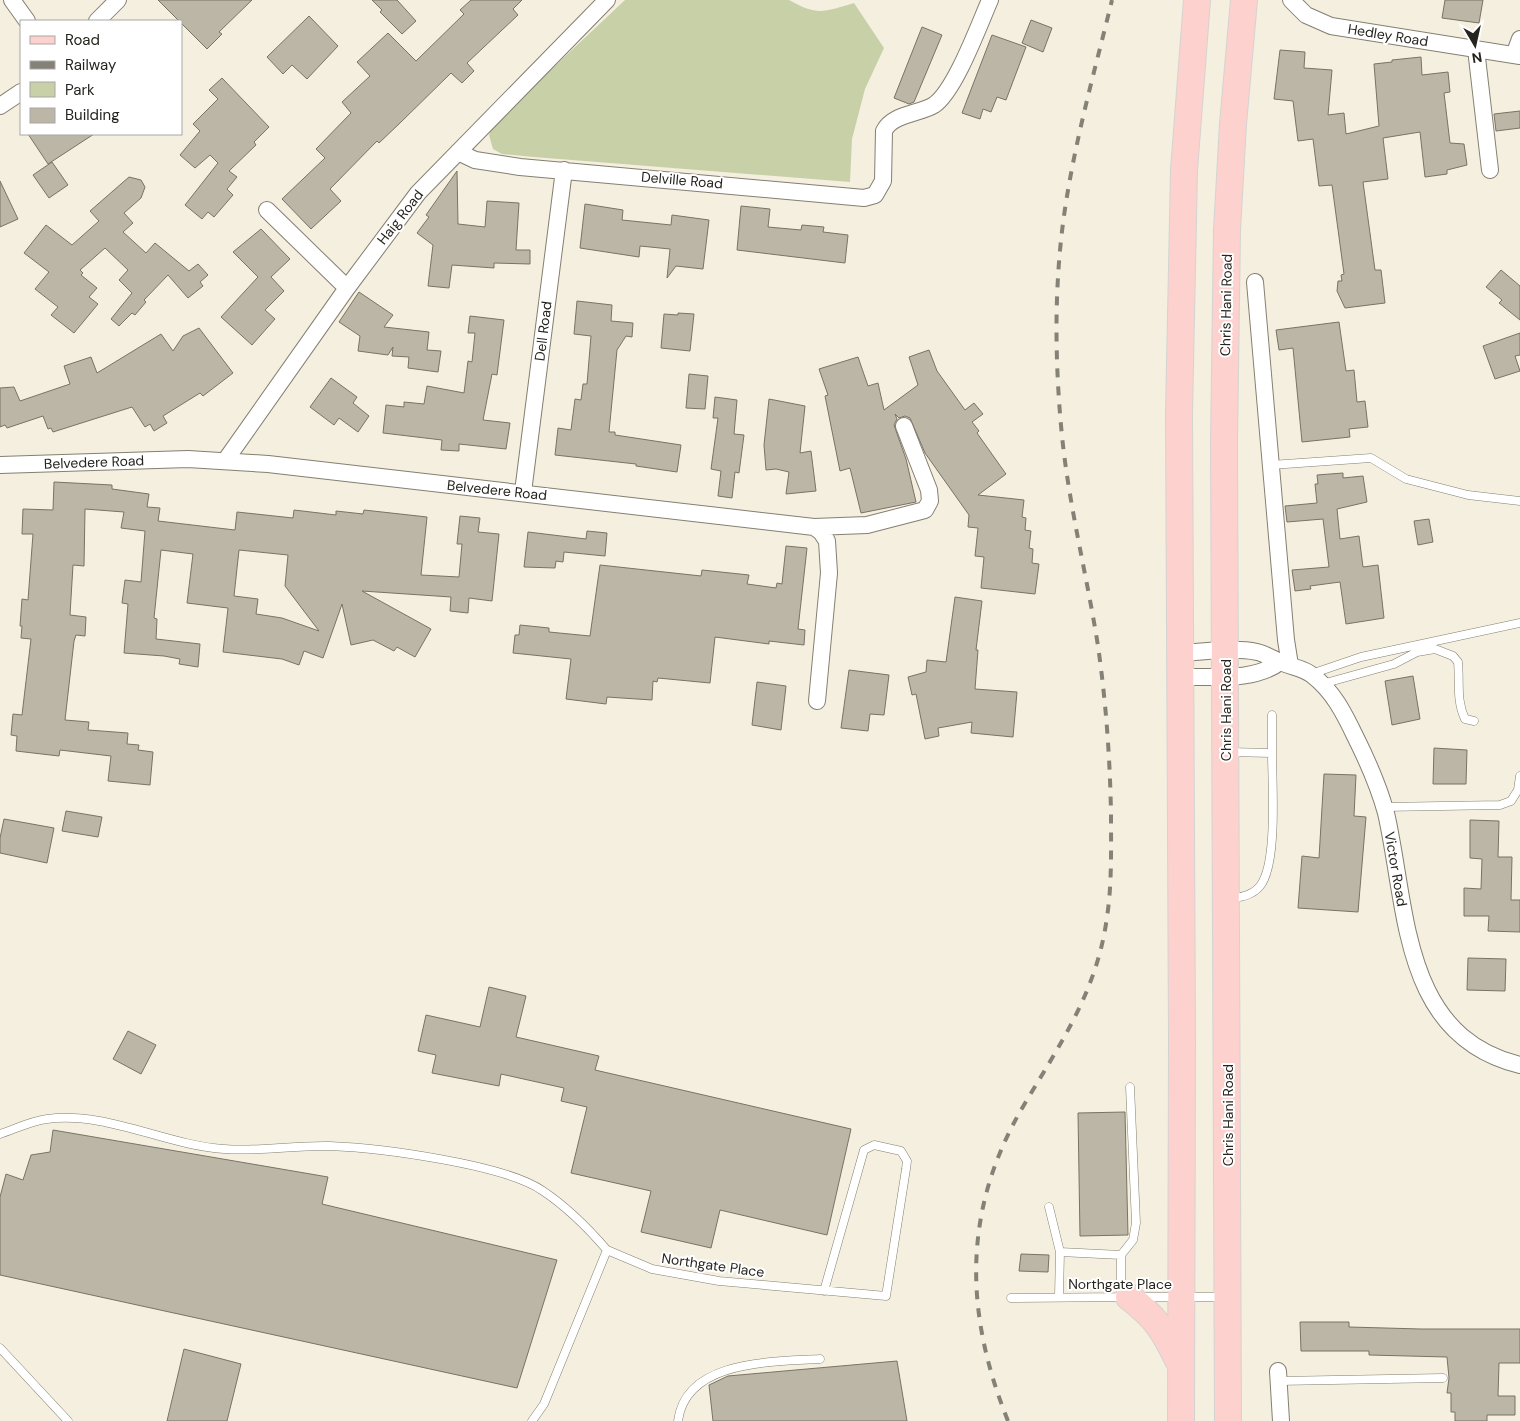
<svg xmlns="http://www.w3.org/2000/svg" width="1520" height="1421" font-family="'DM Sans',sans-serif">
	<rect width="100%" height="100%" fill="#f5efe0"/>
	<path fill="#c8d0a8" d="M625 0H789C818 16 823 12 854 3L884 48 865 89 852 139 850 182 534 157 502 154 493 149 489 135 493 124Z"/>
	<path fill="#bcb6a7" stroke="#797366" fill-rule="evenodd" d="M158 0H252L219 32 222 34 207 49Z
		M372 0H397L416 21 402 34 380 12 382 10Z
		M471 0H522L513 9 518 15 467 63 474 71 462 83 451 73 400 123 379 143 377 141 330 189 341 201 311 229 282 199 325 158 316 149 351 113 342 102 370 76 357 62 388 33 416 61 464 14 460 10Z
		M1445 0H1483L1479 23 1442 18Z
		M309 16 338 46 307 79 292 65 283 74 267 57Z
		M1031 20 1052 28 1043 52 1022 43Z
		M922 27 942 35 914 102 909 104 894 98Z
		M992 35 1026 47 1006 100 997 97 991 112 983 109 980 119 962 113Z
		M1280 50 1305 52 1304 68 1332 70 1328 115 1344 113 1346 134 1379 126 1374 64 1392 62V60L1421 57 1422 75 1448 72 1450 92 1444 93 1450 143 1464 144 1467 165 1447 170V174L1425 177 1420 132 1383 138 1388 179 1363 182 1375 270H1381L1385 303 1345 308 1337 291 1338 281H1342L1341 275 1344 274 1332 185 1319 186 1313 139 1298 141 1293 101 1274 99Z
		M222 78 269 127 254 142 256 145 229 171 237 177 227 189 233 195 214 217 208 212 202 219 185 205 218 163 210 155 195 168 180 155 200 131 193 124 218 99 209 90Z
		M1520 111V128L1496 131 1494 114Z
		M28 134H94L48 164Z
		M52 162 68 185 49 198 33 175Z
		M457 171 458 224 485 227 487 201 519 203 516 250H530V264L494 263V268L452 265 449 288 428 286 433 245 417 233 429 217 426 215Z
		M129 177 141 180 145 187 141 198 124 213 133 223 123 232 146 253 155 243 189 271 198 264 208 275 200 282 203 286 188 298 168 275 144 300 146 302 135 315 132 313 119 326 111 319 132 293 119 280 128 270 105 248 80 270 83 273 81 275 97 288 89 297 98 304 74 333 51 315 58 307 35 289 49 272 24 253 46 225 72 245 99 221 90 211Z
		M0 181 18 219 0 227Z
		M585 204 623 210 622 220 671 225 672 215 709 220 703 269 676 266 667 278 670 249 640 246 639 257 580 248Z
		M741 206 770 209 768 227 801 230 802 225 824 227 823 232 848 235 845 263 737 250Z
		M261 229 290 259 271 277 284 291 265 310 275 319 252 345 221 317 258 277 233 252Z
		M1501 270 1520 286V320L1499 303 1502 300 1486 287Z
		M359 292 393 315 384 327 429 332 427 350 441 351 438 372 408 368 409 357 392 356 393 347 388 355 358 351 360 336 339 322Z
		M577 301 612 305 611 321 633 323 632 337 626 336 617 350 609 432H615V435L681 445 677 472 636 466V464L555 455 558 428 571 430 575 399 581 400 583 384H587L591 336 574 334Z
		M678 313 694 314 690 351 661 348 664 314 678 315Z
		M470 316 504 320 497 375 492 374 483 420 510 423 506 449 459 444V451L441 450 442 440 383 433 386 405 404 407V402L424 404 427 386 464 393 468 361 472 362 475 333H468Z
		M1339 322 1346 371 1354 370 1357 402 1365 401 1368 427 1349 429 1350 437 1302 442 1293 348 1279 350 1276 330Z
		M199 328 233 373 203 396 200 393 163 416 167 423 154 431 150 424 145 427 132 407 53 432 51 428 48 429 43 416 7 428 5 425 0 427V388L14 387 20 401 70 384 64 366 91 357 97 373 161 334 173 351 183 336Z
		M1520 333V355L1515 356 1520 371 1495 379 1483 346Z
		M929 350 937 371 965 410 974 403 983 414 972 422 979 431 977 433 1006 474 978 495 1024 500 1022 517 1026 518 1025 530 1031 531 1029 548 1033 549 1032 563 1039 564 1035 594 981 588 984 557 975 556 978 528 968 527 969 515 925 453 910 418 905 416 899 418 895 414 897 419 894 425 906 459 916 502 861 513 850 468 840 471 825 396 828 395 819 369 858 357 868 386 878 383 884 410 918 385 909 357Z
		M689 374 708 376 705 409 686 408Z
		M331 378 357 397 353 403 369 416 358 432 339 418 334 425 310 407Z
		M715 397 737 400 734 434 744 435 739 473 735 472 732 498 718 496 721 471 711 469 718 418H713Z
		M769 399 805 406 800 453 811 451 816 491 786 494 789 472 776 469 766 470 764 445Z
		M1343 473V478L1363 476 1367 502 1337 509 1340 539 1359 536 1363 567 1378 565 1384 618 1346 624 1340 582 1310 586 1311 589 1295 591 1292 570 1329 567 1323 519 1287 522 1285 506 1317 503 1315 484H1318L1317 475Z
		M54 482 112 485V489L149 494 147 507 160 508 158 521 235 530 237 512 293 518 294 510 336 515V511L363 514 364 510 427 517 421 575 459 577 462 544H457L460 516 480 518 478 532 499 534 492 601 469 598 468 613 450 611 451 597 362 591 431 629 415 657 397 647 394 651 373 640 351 645 342 604 323 658 304 651 299 665 282 659 223 652 228 608 187 603 193 554 161 550 154 618 157 619 156 639 200 644 198 667 179 664 180 659 164 656 124 653 128 604 122 603 125 580 141 582 145 531 121 528 124 512 85 509 84 566 73 565 70 615 86 617 85 636 76 635 74 641 65 720 89 722 88 730 128 733 127 744 139 745 138 750 153 752 150 785 108 781 111 756 60 750 59 756 16 751 17 736 11 735 13 714 22 715 31 639 21 638 22 626H20L22 599 28 600 33 534H22L23 509 53 510ZM239 550 288 555 285 586 319 631 282 618 256 614 258 599 234 596Z
		M1429 519 1433 542 1418 545 1414 521Z
		M587 531 607 533 605 556 564 552 563 562 556 561 555 568 524 567 528 532 586 539Z
		M786 546 807 548 798 629 805 630 804 645 769 641V644L715 637 710 683 658 678 657 682 653 681 652 700 607 697 606 704 566 699 571 659 513 653 515 635H519L520 625 549 628V632L590 636 600 565 701 576 702 570 749 575 747 584 776 588 777 583 782 584Z
		M955 597 982 601 976 650H978L975 689 1017 692 1013 737 971 733 972 722 938 728 939 736 925 739 916 694 912 695 908 677 926 672 927 660 946 662Z
		M849 670 889 675 884 715 870 714 868 731 841 728Z
		M1413 676 1420 719 1392 725 1385 681Z
		M757 682 786 686 781 730 752 725Z
		M1434 748 1467 750 1466 784H1433Z
		M1324 774 1356 775 1354 816 1366 817 1358 912 1298 908 1302 856 1319 858Z
		M66 811 102 817 98 837 62 831Z
		M4 819 54 828 47 863 0 853V838Z
		M1470 820 1499 821 1498 857H1512L1511 900H1520V932L1488 931 1489 916H1464V888L1481 889 1482 859 1470 858Z
		M1468 958 1506 959 1505 991 1467 990Z
		M489 987 526 996 516 1037 599 1056 595 1070 851 1129 827 1235 720 1210 711 1248 641 1232 651 1191 571 1173 587 1107 561 1101 564 1088 501 1074 499 1086 432 1073 436 1055 418 1051 426 1015 480 1027Z
		M128 1031 156 1045 141 1074 113 1059Z
		M1125 1112 1128 1235 1080 1236 1078 1113Z
		M53 1130 328 1177 322 1204 557 1260 517 1388 0 1275V1197L6 1174 23 1180 31 1155 50 1152Z
		M1021 1254 1049 1255 1048 1272 1019 1271Z
		M1300 1322H1349V1327L1421 1329H1520V1363H1499L1498 1396H1515V1415H1487V1421H1455V1412H1451V1393H1447L1449 1378 1447 1357 1369 1355V1351H1301Z
		M184 1349 241 1364 227 1421H167Z
		M897 1361 907 1421H713L709 1385 728 1376Z"/>
	<g fill="none" stroke-linecap="round" stroke-linejoin="round">
		<g stroke="#847f71" stroke-width="9">
			<path id="lane" d="M1271 465 1371 458 1406 479 1468 495 1520 501
				M1311 674 1361 657 1520 623
				M1322 684 1394 664 1417 652 1435 649 1453 656 1458 662C1460 682 1456 700 1465 719L1474 721
				M1272 715V753
				M1228 752 1272 753C1272 783 1278 864 1260 886 1252 896 1240 897 1229 899
				M1384 807 1500 805 1511 801 1518 790 1520 776
				M0 1134C15 1129 31 1121 47 1119 107 1111 165 1145 224 1149 260 1152 295 1145 330 1146 379 1148 505 1164 543 1191 567 1207 588 1228 607 1250
				M1049 1207 1060 1252
				M1059 1296 1060 1252 1121 1255
				M1121 1296V1255L1133 1240 1136 1223 1130 1087
				M1141 1297H1224
				M1011 1298 1124 1297
				M0 1348 68 1421
				M1278 1381 1443 1378
				M532 1421 544 1404 607 1250 652 1269 719 1281 886 1296 906 1169 907 1161 901 1151 874 1145 864 1150 824 1291
				M678 1421C686 1359 774 1362 820 1359"/>
		</g>
		<g stroke="#847f71" stroke-width="18">
			<path id="street" d="M12 0 27 21
				M1291 0 1306 15 1331 26 1520 56
				M97 21 118 0
				M1476 49 1490 170
				M1514 55 1520 39
				M0 106 21 92
				M458 152 475 160 520 167 864 198 875 195 883 181 884 131C892 114 919 114 934 105 955 91 979 25 990 0
				M267 210 347 288
				M1255 282 1286 640 1290 665
				M225 461 347 288 418 193 607 0
				M0 465 188 459 268 464 814 527 821 532 827 541 829 573 817 701
				M523 492 564 170
				M814 527 867 525 925 510 930 501 929 490 904 426
				M1181 653C1205 652 1233 647 1257 652 1266 654 1272 659 1281 662 1291 667 1303 668 1312 675 1333 691 1344 713 1355 736 1367 760 1379 787 1386 813 1408 909 1401 1036 1520 1065
				M1181 677C1212 676 1254 682 1280 662
				M1278 1371 1281 1421"/>
		</g>
		<g stroke="#d4d3d2" stroke-width="28">
			<path id="primary" d="M1129 1297C1156 1318 1163 1329 1178 1360
				M1181 1421 1182 1040 1179 413 1184 170 1197 0
				M1228 1421 1224 443 1227 230 1233 124 1244 0"/>
		</g>
		<use href="#lane" stroke="#fff" stroke-width="8"/>
		<use href="#street" stroke="#fff" stroke-width="16"/>
		<use href="#primary" stroke="#fdd1cd" stroke-width="26"/>
		<path stroke="#848176" stroke-width="4" stroke-dasharray="9 9" stroke-linecap="butt" d="M1008 1421C965 1314 962 1213 1021 1110 1058 1047 1097 993 1107 917 1112 884 1111 849 1111 814 1110 758 1106 702 1098 646 1087 576 1069 506 1062 436 1055 365 1054 293 1063 223 1073 147 1094 74 1112 0"/>
	</g>
	<g text-anchor="middle" stroke-width="4" stroke-linejoin="round" paint-order="stroke">
		<g font-size="14" fill="#26241e" stroke="#fff">
			<text transform="translate(1388 35) rotate(9)" y="5">Hedley Road</text>
			<text transform="translate(682 180) rotate(5)" y="5">Delville Road</text>
			<text transform="translate(400 217) rotate(-52)" y="5">Haig Road</text>
			<text transform="translate(1226 305) rotate(-89)" y="5">Chris Hani Road</text>
			<text transform="translate(543 331) rotate(-83)" y="5">Dell Road</text>
			<text transform="translate(94 462) rotate(-2)" y="5">Belvedere Road</text>
			<text transform="translate(497 490) rotate(6)" y="5">Belvedere Road</text>
			<text transform="translate(1226 710) rotate(-90)" y="5">Chris Hani Road</text>
			<text transform="translate(1396 869) rotate(80)" y="5">Victor Road</text>
			<text transform="translate(1228 1115) rotate(-90)" y="5">Chris Hani Road</text>
			<text transform="translate(713 1265) rotate(8)" y="5">Northgate Place</text>
			<text x="1120" y="1289">Northgate Place</text>
		</g>
	</g>
	<rect x="20" y="20" width="162" height="115" fill="#ffffff" stroke="#a8a7a5"/>
	<rect x="30" y="36" width="25" height="8" fill="#fdd1cd" stroke="#a8a7a5"/>
	<text x="65" y="45" font-size="15" fill="#26241e">Road</text>
	<rect x="30" y="61" width="25" height="8" fill="#848176" stroke="#a8a7a5"/>
	<text x="65" y="70" font-size="15" fill="#26241e">Railway</text>
	<rect x="30" y="82" width="25" height="15" fill="#c8d0a8" stroke="#a8a7a5"/>
	<text x="65" y="95" font-size="15" fill="#26241e">Park</text>
	<rect x="30" y="108" width="25" height="15" fill="#bcb6a7" stroke="#a8a7a5"/>
	<text x="65" y="120" font-size="15" fill="#26241e">Building</text>
	<g transform="translate(1475 45) rotate(171)" stroke="#ffffff" stroke-width="4" paint-order="stroke">
	<path d="M0-4L9 19L0 12L-9 19Z" fill="#26241e"/>
	<text y="-8" font-size="14" font-weight="bold" text-anchor="middle" fill="#26241e">N</text>
	</g>
</svg>
